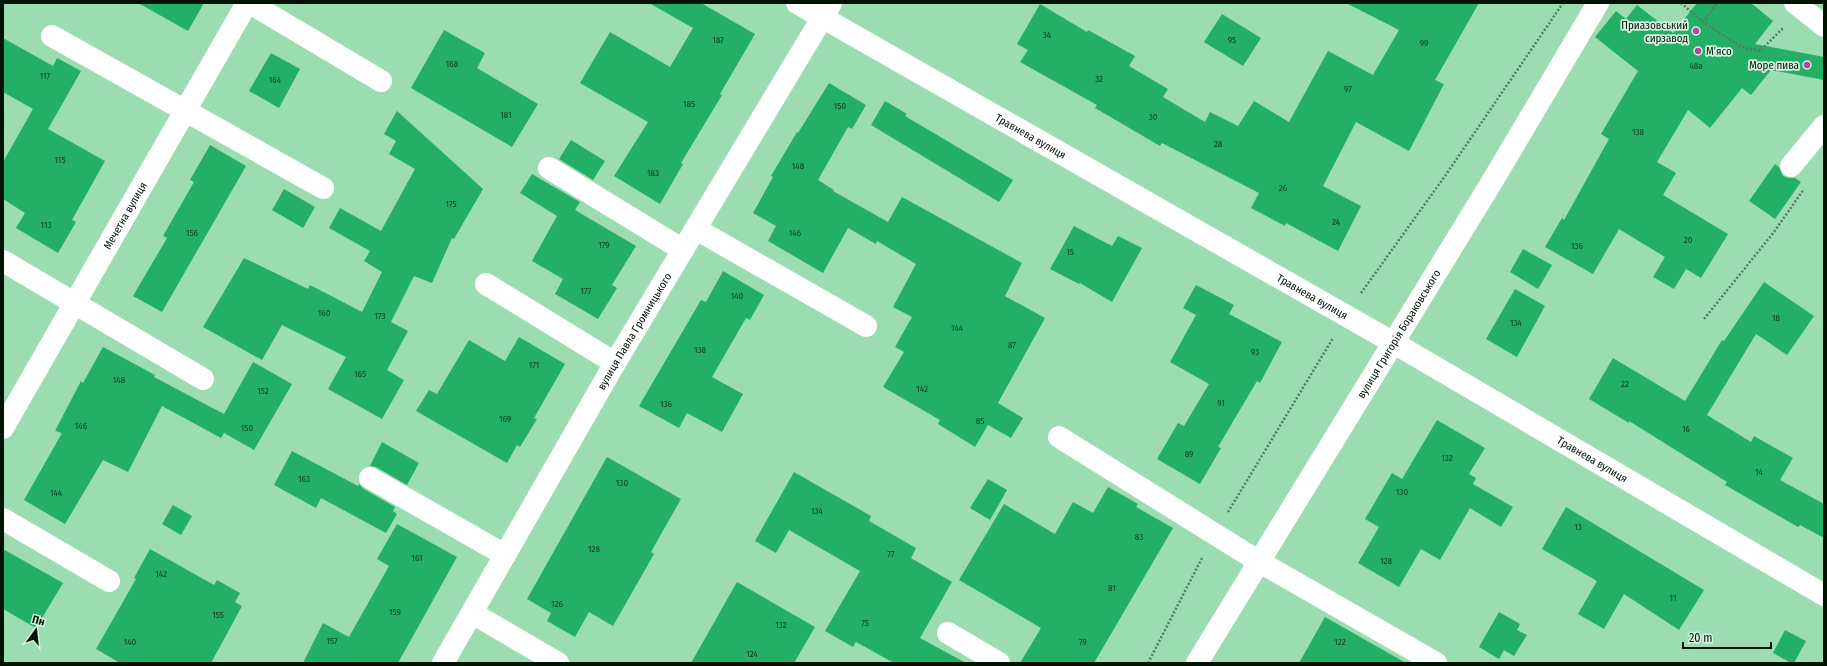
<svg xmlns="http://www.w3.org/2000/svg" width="1827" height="666" font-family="'Fira Sans Condensed',sans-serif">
	<rect width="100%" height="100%" fill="#9bdcb1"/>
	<path fill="#24af67" d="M138 3H204L188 31Z
		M649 3H701L755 34 720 94 722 95 681 163 683 164 660 204 614 176 648 122 580 83 610 32 670 67 693 28Z
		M1346 3H1479L1435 80 1444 84 1409 151 1356 122 1323 186 1361 206 1338 251 1286 223 1285 226 1251 208 1259 193 1162 143 1160 146 1095 108 1097 105 1020 62 1028 50 1017 44 1040 4 1087 32 1088 30 1135 56 1129 66 1168 89 1163 97 1205 122 1210 112 1238 126 1254 101 1289 122 1328 51 1373 75 1399 30Z
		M1697 3H1751L1773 21 1755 44 1824 57V80L1771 70 1751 95 1742 88 1710 128 1688 110 1657 162 1676 173 1663 195 1728 234 1701 278 1686 269 1674 289 1653 277 1665 257 1619 229 1593 274 1545 247 1562 218 1564 220 1609 139 1601 134 1638 71 1595 37 1616 11 1626 19 1637 5 1673 33Z
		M1222 14 1261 38 1243 66 1204 42Z
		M444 30 485 53 477 68 538 104 512 147 411 88Z
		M3 38 53 66 57 58 81 71 48 129 105 161 72 220 76 222 58 253 16 228 25 213 3 199V162L33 109 3 92Z
		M271 53 300 69 279 108 249 91Z
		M829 83 866 105 852 129 848 127 818 180 834 190 833 191 888 222 902 197 1022 263 1005 296 1045 318 998 403 1023 418 1011 438 988 425 975 447 938 424 940 420 883 387 904 352 895 347 912 317 893 307 916 264 877 241 876 244 848 228 823 273 768 241 776 226 753 213 773 177 771 176 797 132 798 133Z
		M885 101 907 114 905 116 1013 180 999 202 871 125Z
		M397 111 483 189 454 239 452 238 432 283 414 276 391 322 408 331 387 370 404 380 382 419 328 389 346 357 282 325 262 360 203 327 244 258 308 289 310 285 362 312 382 272 364 261 370 251 329 228 340 208 381 231 415 169 389 154 396 141 384 134Z
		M571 140 605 161 593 180 559 159Z
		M210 145 246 166 162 312 133 296 167 238 163 236 194 182 190 180Z
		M1775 164 1779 167 1783 176 1789 178H1795L1801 182 1775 219 1749 201Z
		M532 174 580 202 575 210 636 246 612 285 617 288 598 319 555 294 563 279 532 261 557 216 520 193Z
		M284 189 315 207 303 228 272 210Z
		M1074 226 1112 246 1118 236 1142 248 1112 302 1080 283 1079 284 1050 269Z
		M1523 249 1552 265 1538 289 1510 272Z
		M723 271 764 295 750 320 746 318 712 377 743 394 722 432 687 413 679 428 639 406 701 300 706 302Z
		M1764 282 1814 316 1787 355 1756 334 1707 415 1751 442 1754 436 1793 458 1780 480 1824 504V538L1800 525 1798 527 1725 485 1727 482 1629 421V423L1589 399 1613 358 1685 401 1722 340 1724 341Z
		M1196 285 1234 305 1229 314 1282 342 1260 383 1257 381 1218 447 1221 448 1200 484 1157 459 1178 423 1184 426 1209 384 1170 362 1196 315 1183 308Z
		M1515 289 1545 306 1517 357 1486 339Z
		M519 337 565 364 534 418 537 419 520 447 517 445 507 463 416 411 429 390 437 394 469 340 505 361Z
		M103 347 155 375 154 377 224 414 253 362 292 384 254 450 224 433 221 438 162 406 128 472 103 460 65 524 24 500 62 433 55 431 81 381 83 383Z
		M1437 420 1485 448 1469 474 1476 478 1473 484 1513 507 1501 527 1470 508 1440 560 1421 549 1399 587 1358 563 1379 527 1365 519 1392 473 1402 479Z
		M382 442 419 463 407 485 376 467 370 466Z
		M292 451 358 486 359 484 364 489 395 507 393 511 397 514 386 533 321 498 316 508 274 485Z
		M607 457 681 499 651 552 654 554 613 626 589 612 575 637 547 621 551 613 527 599Z
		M794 472 871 516 869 521 916 548 911 558 952 582 920 638 966 663H894L856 642 853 647 825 631 860 571 789 530 776 553 755 541Z
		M988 479 1007 490 990 520 970 508Z
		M1108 487 1138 504 1136 507 1173 528 1094 663H1020L1041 628 959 580 1004 504 1055 534 1073 502 1093 513Z
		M173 505 192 516 181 535 162 524Z
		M1566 507 1704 590 1679 630 1624 594 1604 629 1578 614 1597 581 1542 549Z
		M397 524 457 557 398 663H303L323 623 349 637 389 566 377 559Z
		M3 549 63 583 36 628 3 609Z
		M150 549 214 585 217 580 240 593 235 602 242 606 211 663H120L96 649 136 579 134 578Z
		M737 582 815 627 794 663H691Z
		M1499 612 1520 624 1517 630 1527 635 1514 656 1504 650 1499 659 1479 647Z
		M1325 617 1406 663H1299Z
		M1785 630 1806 641 1794 663H1791L1773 653Z"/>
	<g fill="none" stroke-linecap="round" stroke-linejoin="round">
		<path stroke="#527e60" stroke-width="2.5" stroke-dasharray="2 2" stroke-linecap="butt" d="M1681 3 1703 22 1741 47 1760 51 1784 27
			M1703 22 1717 3
			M1361 293 1445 176 1563 3
			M1704 319 1774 232 1804 189
			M1228 512 1333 338
			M1148 663 1202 558"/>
		<g stroke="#fff" stroke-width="22">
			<path d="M250 3 381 81"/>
			<path id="s1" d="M797 3 1394 343 1824 595"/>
			<path d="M52 36 323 188"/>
			<path d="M1791 166 1824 126"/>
			<path d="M549 168 683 250"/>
			<path d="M696 229 866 326"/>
			<path d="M3 261 203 379"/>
			<path d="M486 284 615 363"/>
			<path id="s2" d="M3 428 247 3"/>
			<path d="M1059 437 1258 561 1436 663"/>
			<path d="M370 478 505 555"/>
			<path d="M3 519 109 581"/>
			<path d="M472 613 558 663"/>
			<path d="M948 633 999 663"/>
			<path id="s3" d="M443 663 615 363 831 3"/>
			<path id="s4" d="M1197 663 1490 185 1598 3"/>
		</g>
		<path stroke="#fff" stroke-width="22" d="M1795 3 1824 26"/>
	</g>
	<g fill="#b445a2" stroke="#d5f5de" stroke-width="1.5">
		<circle cx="1696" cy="31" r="4"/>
		<circle cx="1698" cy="51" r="4"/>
		<circle cx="1807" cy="65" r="4"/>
	</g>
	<g text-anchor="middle" stroke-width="3.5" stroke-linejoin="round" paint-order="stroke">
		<g font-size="9" fill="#093a1e">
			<text x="1047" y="38">34</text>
			<text x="718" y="43">187</text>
			<text x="1232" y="43">95</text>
			<text x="1424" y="46">99</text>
			<text x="452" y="67">168</text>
			<text x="1696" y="69">48а</text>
			<text x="45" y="79">117</text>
			<text x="1099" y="82">32</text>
			<text x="275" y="83">164</text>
			<text x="1348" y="92">97</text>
			<text x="689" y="107">185</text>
			<text x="840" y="109">150</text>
			<text x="506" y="118">181</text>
			<text x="1153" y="120">30</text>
			<text x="1638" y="135">138</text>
			<text x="1218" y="147">28</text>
			<text x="60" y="163">115</text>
			<text x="798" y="169">148</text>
			<text x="653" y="176">183</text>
			<text x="1283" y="191">26</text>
			<text x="451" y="207">175</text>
			<text x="1336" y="225">24</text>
			<text x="46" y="228">113</text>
			<text x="192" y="236">156</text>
			<text x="795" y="236">146</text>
			<text x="1688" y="243">20</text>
			<text x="604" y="248">179</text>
			<text x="1577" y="249">136</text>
			<text x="1070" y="255">15</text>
			<text x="586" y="294">177</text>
			<text x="737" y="299">140</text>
			<text x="324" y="316">160</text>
			<text x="380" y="319">173</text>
			<text x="1776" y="321">18</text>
			<text x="1516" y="326">134</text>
			<text x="957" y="331">144</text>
			<text x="1012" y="348">87</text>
			<text x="700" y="353">138</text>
			<text x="1255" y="355">93</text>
			<text x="534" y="368">171</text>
			<text x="360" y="377">165</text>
			<text x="119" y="383">148</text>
			<text x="1625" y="387">22</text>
			<text x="922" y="392">142</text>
			<text x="263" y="394">152</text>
			<text x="1221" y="406">91</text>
			<text x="666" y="407">136</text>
			<text x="505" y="422">169</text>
			<text x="980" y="424">85</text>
			<text x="81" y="429">146</text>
			<text x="247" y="431">150</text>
			<text x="1686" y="432">16</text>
			<text x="1189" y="457">89</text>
			<text x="1447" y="461">132</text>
			<text x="1759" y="475">14</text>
			<text x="304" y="482">163</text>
			<text x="622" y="486">130</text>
			<text x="1402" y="495">130</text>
			<text x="56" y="496">144</text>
			<text x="817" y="514">134</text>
			<text x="1578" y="530">13</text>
			<text x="1139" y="540">83</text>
			<text x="594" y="552">128</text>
			<text x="891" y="557">77</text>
			<text x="417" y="561">161</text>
			<text x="1386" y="564">128</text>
			<text x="161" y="577">142</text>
			<text x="1112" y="591">81</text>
			<text x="1673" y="601">11</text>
			<text x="557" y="607">126</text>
			<text x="395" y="615">159</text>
			<text x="218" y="618">155</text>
			<text x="865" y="626">75</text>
			<text x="781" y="628">132</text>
			<text x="332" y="644">157</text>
			<text x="130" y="645">140</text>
			<text x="1083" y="645">79</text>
			<text x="1340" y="645">122</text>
			<text x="752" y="657">124</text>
		</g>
		<g font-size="11" fill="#001305" stroke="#d5f5de" text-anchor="end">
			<text x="1688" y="29">Приазовський<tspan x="1688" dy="13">сирзавод</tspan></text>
			<text x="1706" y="55" text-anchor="start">М’ясо</text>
			<text x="1799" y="69">Море пива</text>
		</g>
		<g font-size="11" fill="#001305" stroke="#d5f5de">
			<text dy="4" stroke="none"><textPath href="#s1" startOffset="269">Травнева вулиця</textPath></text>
			<text dy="4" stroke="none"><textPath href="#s2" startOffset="245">Мечетна вулиця</textPath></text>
			<text dy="4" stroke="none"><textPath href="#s1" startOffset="593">Травнева вулиця</textPath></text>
			<text dy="4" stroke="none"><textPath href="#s3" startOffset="383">вулиця Павла Громницького</textPath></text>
			<text dy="4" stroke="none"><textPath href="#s4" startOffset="386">вулиця Григорія Бораковського</textPath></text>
			<text dy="4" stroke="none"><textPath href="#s1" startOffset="917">Травнева вулиця</textPath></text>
		</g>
	</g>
	<rect width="1827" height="666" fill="none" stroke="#001305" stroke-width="8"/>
	<g transform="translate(36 630) rotate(15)" stroke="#d5f5de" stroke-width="3" paint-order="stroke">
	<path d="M0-3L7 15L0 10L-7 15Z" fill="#001305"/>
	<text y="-6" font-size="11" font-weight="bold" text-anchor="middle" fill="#001305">Пн</text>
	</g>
	<path d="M1683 642v6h88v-6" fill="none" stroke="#001305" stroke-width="2"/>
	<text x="1689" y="642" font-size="12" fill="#001305" stroke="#d5f5de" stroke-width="3" paint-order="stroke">20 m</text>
</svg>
